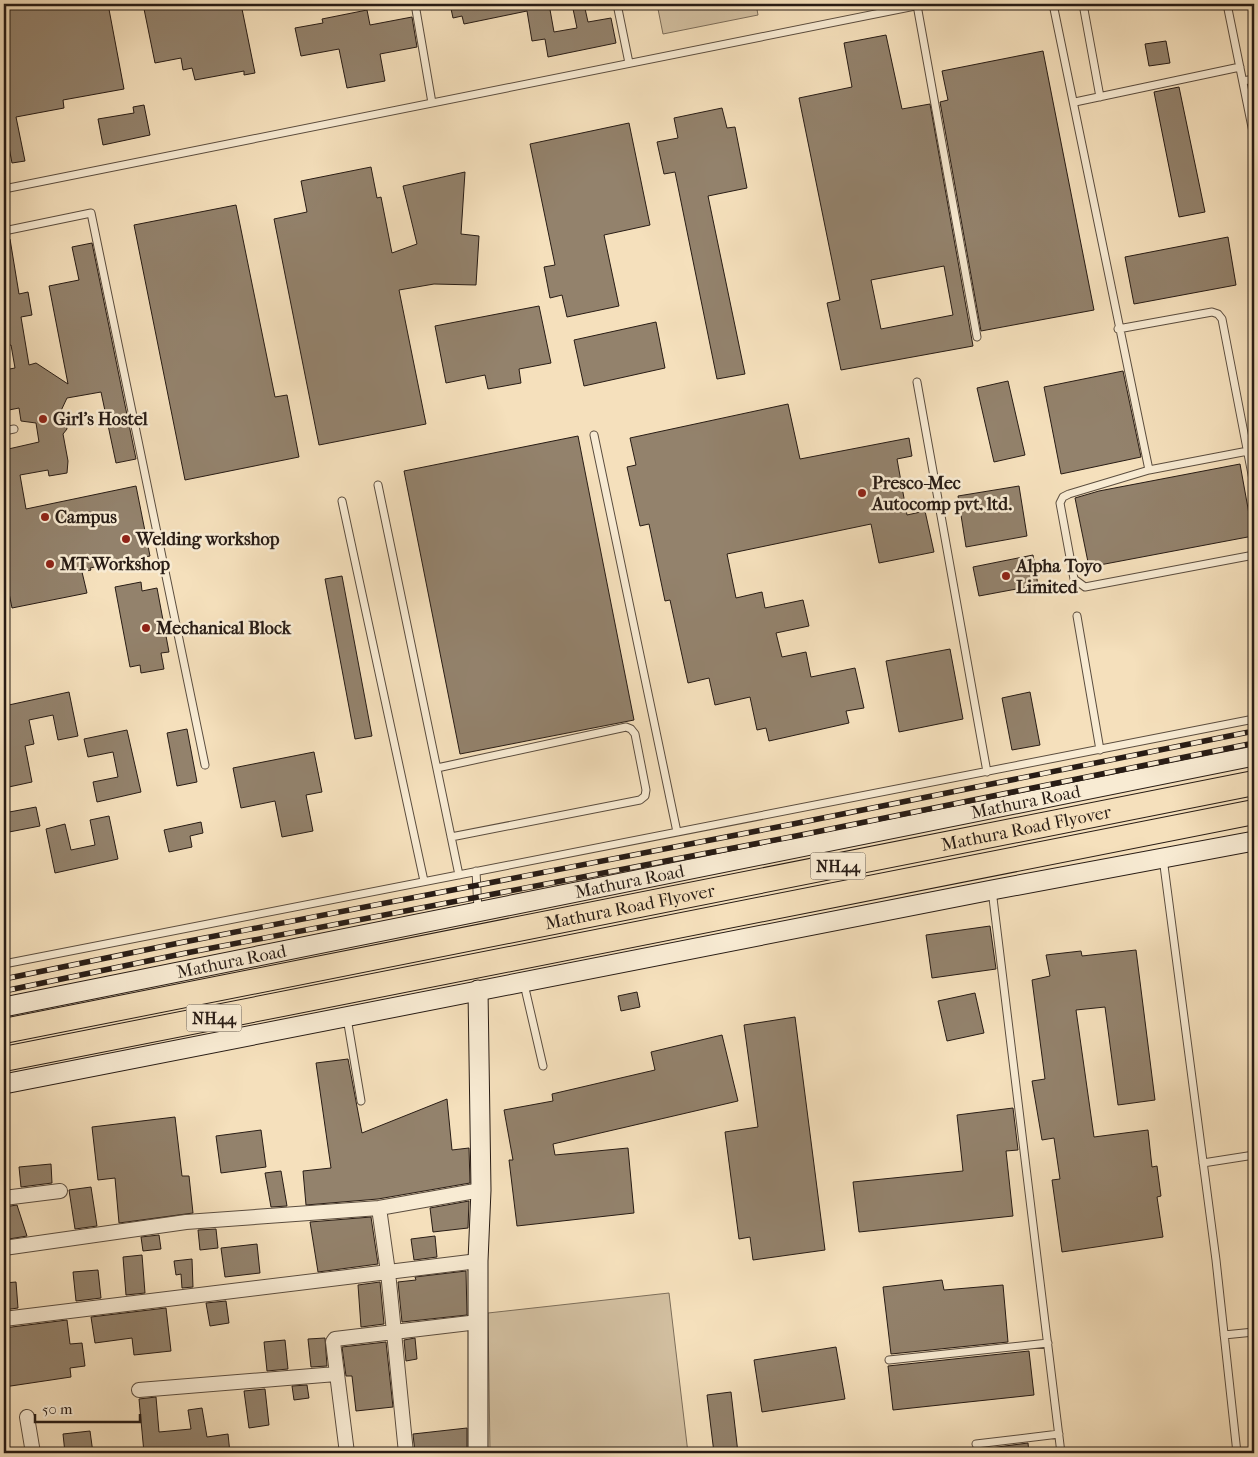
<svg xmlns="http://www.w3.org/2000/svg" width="1258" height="1457" font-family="'IM FELL French Canon',serif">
	<rect width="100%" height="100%" fill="#f5e0bc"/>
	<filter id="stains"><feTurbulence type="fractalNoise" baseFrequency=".004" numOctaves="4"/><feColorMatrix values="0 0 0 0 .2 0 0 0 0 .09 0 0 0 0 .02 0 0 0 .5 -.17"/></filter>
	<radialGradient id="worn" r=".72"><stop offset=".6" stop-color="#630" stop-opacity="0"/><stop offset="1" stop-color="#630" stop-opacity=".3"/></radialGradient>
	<path fill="#d2bfa0" stroke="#7d6e5a" d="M657 4H756L758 15 663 34Z
		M669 1293 688 1453H490L488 1313Z"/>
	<path fill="#93826c" stroke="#281c15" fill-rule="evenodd" d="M4 4H108L124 89 63 100 64 108 16 117 25 161 12 163 4 121Z
		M143 4H241L255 73 244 75V71L195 80 192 68 183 70 181 58 155 63Z
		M450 4H549L554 32 577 28 572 4H584L588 22 611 18 616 43 548 57 545 39 532 41 527 11 464 24 462 16 453 18Z
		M367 10 370 25 412 17 417 47 380 54 385 81 347 88 339 49 301 56 295 28 323 23 322 19Z
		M886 35 902 109 930 104 973 346 841 370 827 303 840 300 799 98 852 87 844 43ZM944 266 953 315 881 329 871 280Z
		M1166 41 1170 63 1149 66 1145 44Z
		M1043 51 1094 310 981 331 940 102 948 100 942 71Z
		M1179 87 1205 212 1179 217 1154 92Z
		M144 105 150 135 103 145 98 119 134 113 133 107Z
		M722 108 727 128 735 127 747 188 708 196 745 374 717 379 675 172 664 174 657 142 678 138 674 118Z
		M629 123 650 225 604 235 619 306 567 317 562 295 550 298 544 267 555 265 530 144Z
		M371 167 377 198 381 197 392 253 417 244 403 186 465 172 461 234 479 236 476 285 434 284 399 290 426 424 319 445 274 219 307 212 301 181Z
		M236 205 275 397 287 395 299 457 185 480 134 225Z
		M1228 237 1236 285 1134 304 1125 257Z
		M4 239H10L19 294 28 292 32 315 21 317 29 365 36 363 68 384 49 286 79 280 72 247 92 243 136 459 116 463 101 392 67 398 59 415 65 418 67 429 63 434 68 461 67 473 49 476 48 470 20 475 26 509 136 486 150 556 90 568 91 570 82 572 87 593 12 608 4 568V510L8 509 4 486V450L39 442 36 423 21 421 19 408 4 411V370L15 368 11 345 6 346V343H4Z
		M539 306 551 363 519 369 521 383 488 389 485 375 446 383 435 326Z
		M656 322 665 368 584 386 574 340Z
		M1123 371 1141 457 1061 474 1044 387Z
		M1008 381 1025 455 994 462 977 388Z
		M788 404 800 459 909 438 912 456 897 459 907 515 925 511 934 552 879 563 871 524 727 554 736 598 762 592 765 608 803 600 809 626 776 633 782 657 806 652 811 677 855 668 864 708 846 711 849 723 769 741 766 728 757 730 750 697 715 705 709 678 688 683 670 600 665 601 649 524 640 526 627 467 636 465 630 438Z
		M578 436 634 720 460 754 404 471Z
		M1240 464 1253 536 1089 567 1075 498 1099 491Z
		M1019 486 1027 536 966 547 958 496Z
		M1033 555 1038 585 979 596 973 567Z
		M342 576 372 736 355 739 325 579Z
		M141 582 142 591 157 588 169 652 161 653 164 669 141 673 140 665 130 667 115 587Z
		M950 649 963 719 899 732 886 661Z
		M69 692 78 736 58 740 53 715 29 720 34 744 25 746 32 782 4 788V706Z
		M1030 692 1040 745 1012 750 1002 698Z
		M187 729 197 782 177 786 167 733Z
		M127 730 141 792 97 802 93 782 118 777 113 752 88 757 84 739Z
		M314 752 322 792 306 795 313 831 282 837 275 801 241 808 233 768Z
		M36 807 40 826 4 833V813Z
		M109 816 118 859 55 873 46 829 65 824 71 850 95 845 90 820Z
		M201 822 203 833 190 836 192 847 169 852 164 830Z
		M990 926 996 969 932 978 926 935Z
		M1136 950 1155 1100 1118 1105 1105 1007 1076 1010 1094 1137 1148 1130 1152 1167 1157 1166 1161 1196 1157 1197 1163 1237 1062 1252 1052 1180 1060 1179 1054 1138 1042 1140 1032 1081 1045 1079 1032 980 1050 976 1046 955 1081 951 1082 956Z
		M637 992 640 1007 621 1011 618 996Z
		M975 993 984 1033 947 1041 938 1001Z
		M795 1017 825 1250 753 1260 750 1237 739 1239 725 1132 758 1127 744 1025Z
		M722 1035 738 1101 553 1144 555 1155 628 1148 634 1213 517 1226 509 1160H513L504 1110 553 1101 552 1094 655 1070 651 1052Z
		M348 1059 362 1133 447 1099 452 1150 469 1148 470 1183 378 1199 306 1205 303 1171 331 1168 316 1063Z
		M1013 1108 1018 1150 1006 1151 1013 1216 859 1232 853 1182 963 1171 957 1115Z
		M175 1117 182 1176H189L193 1213 119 1223 115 1178 98 1180 92 1127Z
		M261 1130 266 1167 221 1173 216 1136Z
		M51 1164 52 1183 21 1187 19 1167Z
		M281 1171 287 1206 271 1207 265 1173Z
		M91 1187 97 1226 75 1229 69 1190Z
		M469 1201 468 1228 433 1232 430 1208Z
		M17 1205 27 1236 9 1239 4 1225V1207Z
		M371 1217 378 1264 318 1272 310 1222Z
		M216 1229 218 1248 200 1250 198 1230Z
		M159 1235 161 1249 143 1251 141 1237Z
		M435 1236 437 1257 414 1260 411 1239Z
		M257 1244 260 1273 225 1277 221 1248Z
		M142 1255 145 1293 126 1295 123 1257Z
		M192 1259 193 1287 182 1288 181 1274 176 1275 174 1261Z
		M98 1270 101 1298 76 1301 73 1272Z
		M466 1271 467 1315 402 1322 398 1282 416 1280 415 1277Z
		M942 1280 944 1290 1003 1285 1008 1342 891 1354 883 1287Z
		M16 1282 18 1308 4 1310V1283Z
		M380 1282 384 1324 361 1327 358 1285Z
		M226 1301 229 1323 210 1326 206 1303Z
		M166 1308 171 1351 134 1355 132 1338 95 1343 91 1317Z
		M67 1320 70 1344 82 1343 85 1366 70 1368 71 1377 4 1387V1328Z
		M325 1338 327 1366 311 1367 308 1339Z
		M415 1338 417 1359 406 1361 404 1340Z
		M285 1340 288 1369 267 1371 264 1342Z
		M386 1342 393 1407 356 1411 352 1376H346L342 1347Z
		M836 1347 845 1399 762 1412 754 1360Z
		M1029 1351 1034 1395 893 1410 888 1366Z
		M307 1385 309 1398 294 1400 292 1386Z
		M265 1389 269 1425 249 1428 244 1391Z
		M731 1392 738 1453H714L707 1395Z
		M156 1397 159 1432 191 1429 188 1410 202 1408 207 1437 228 1434 230 1453H144L139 1399Z
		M467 1428V1453H415L413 1434Z
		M90 1431 93 1453H65L63 1434Z
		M1028 1443 1029 1453H991L990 1448Z"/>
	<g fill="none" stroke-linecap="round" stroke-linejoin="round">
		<g stroke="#5b4d3f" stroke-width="9">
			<path id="lane" d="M415 4 432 103
				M617 4 629 63
				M1053 4 1149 470
				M1083 4 1100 97
				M1227 4 1254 137
				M917 5 977 337
				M1243 81 1254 79
				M1075 102 1240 67
				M4 189 925 4
				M4 231 91 213 205 765
				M1118 329 1212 312 1218 314 1222 319 1254 485
				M917 382 987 772
				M4 431 14 429
				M594 435 677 832
				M1248 451 1149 470 1069 494 1063 497 1060 503 1074 579 1085 587 1254 555
				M378 485 459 875
				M342 501 424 881
				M1077 616 1100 750
				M437 768 626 727 631 729 635 734 646 790 645 796 640 800 451 837
				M1163 858 1216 1260 1237 1453
				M476 871 478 910
				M992 890 1061 1453
				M4 964 1254 719
				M524 984 543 1066
				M347 1018 361 1101
				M1203 1163 1254 1155
				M1224 1335 1254 1332
				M889 1360 1048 1343
				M976 1444 1059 1434"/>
		</g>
		<g stroke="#5b4d3f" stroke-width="16">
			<path id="street" d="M4 1198 60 1191
				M379 1208 388 1272 406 1453
				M4 1248 186 1222 379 1208 481 1190
				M4 1319 478 1261
				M139 1390 336 1374
				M27 1417 33 1453
				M347 1453 333 1342 335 1339 478 1322"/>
		</g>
		<g stroke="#281c15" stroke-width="21">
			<g id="secondary">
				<path d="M478 990 481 1190 478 1261V1453"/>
				<path id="s1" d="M4 1007 1254 756"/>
				<path d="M4 1084 992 890 1254 841"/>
			</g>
		</g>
		<g stroke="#281c15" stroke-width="26">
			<g id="highway">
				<path id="s2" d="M4 1031 1254 783"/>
				<path d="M4 1059 1254 812"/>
			</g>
		</g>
		<use href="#lane" stroke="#f8ebd3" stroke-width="7"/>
		<use href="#street" stroke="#f8ebd3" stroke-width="14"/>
		<use href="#secondary" stroke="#f8ebd3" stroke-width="19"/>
		<use href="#highway" stroke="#f5e0bc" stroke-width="24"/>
		<g stroke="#281c15" stroke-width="5.5">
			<path id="rail" d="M4 979 184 942 793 824 1254 731
				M4 991 186 953 796 836 1254 743"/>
		</g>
		<use href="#rail" stroke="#f8ebd3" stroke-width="4" stroke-dasharray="11" stroke-linecap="butt"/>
	</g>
	<g fill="#8f2418" stroke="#f8ebd3" stroke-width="2">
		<circle cx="43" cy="419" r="5"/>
		<circle cx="862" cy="493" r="5"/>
		<circle cx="45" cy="517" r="5"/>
		<circle cx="126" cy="539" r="5"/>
		<circle cx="50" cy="564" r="5"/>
		<circle cx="1006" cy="576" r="5"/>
		<circle cx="146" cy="628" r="5"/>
	</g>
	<g text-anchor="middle" stroke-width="5" stroke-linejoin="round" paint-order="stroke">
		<g fill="#f8ebd3" stroke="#665a4e" stroke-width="1">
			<rect x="810.5" y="852.5" width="55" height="27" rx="4"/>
			<rect x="186.5" y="1004.5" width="55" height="27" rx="4"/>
		</g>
		<g font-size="16" font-weight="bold" fill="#281c15">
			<text x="838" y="872">NH44</text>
			<text x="214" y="1024">NH44</text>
		</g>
		<g font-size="18" font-weight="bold" fill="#281c15" stroke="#f8ebd3" text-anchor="start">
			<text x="53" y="425">Girl's Hostel</text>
			<text x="872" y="489">Presco-Mec<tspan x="872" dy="21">Autocomp pvt. ltd.</tspan></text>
			<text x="55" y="523">Campus</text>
			<text x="136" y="545">Welding workshop</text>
			<text x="60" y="570">MT Workshop</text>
			<text x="1016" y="572">Alpha Toyo<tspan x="1016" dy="21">Limited</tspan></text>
			<text x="156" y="634">Mechanical Block</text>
		</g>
		<g font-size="18" fill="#281c15" stroke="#f8ebd3">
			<text dy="6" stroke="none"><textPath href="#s1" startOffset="1042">Mathura Road</textPath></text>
			<text dy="6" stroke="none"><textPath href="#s2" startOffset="1042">Mathura Road Flyover</textPath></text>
			<text dy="6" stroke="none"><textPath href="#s1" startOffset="638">Mathura Road</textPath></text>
			<text dy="6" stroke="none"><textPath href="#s2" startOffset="638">Mathura Road Flyover</textPath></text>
			<text dy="6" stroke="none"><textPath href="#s1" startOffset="232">Mathura Road</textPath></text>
		</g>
	</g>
	<rect width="1258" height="1457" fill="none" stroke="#f5e0bc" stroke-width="20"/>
	<rect x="5" y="5" width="1248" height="1447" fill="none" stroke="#281c15" stroke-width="2.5"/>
	<rect x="10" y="10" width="1238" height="1437" fill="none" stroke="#281c15"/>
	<path d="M35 1414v8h105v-8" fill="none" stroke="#281c15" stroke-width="2.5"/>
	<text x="42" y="1414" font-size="15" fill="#281c15" stroke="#f8ebd3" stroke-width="4" paint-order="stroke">50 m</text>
	<rect width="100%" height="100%" filter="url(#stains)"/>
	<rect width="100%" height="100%" fill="url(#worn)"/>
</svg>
